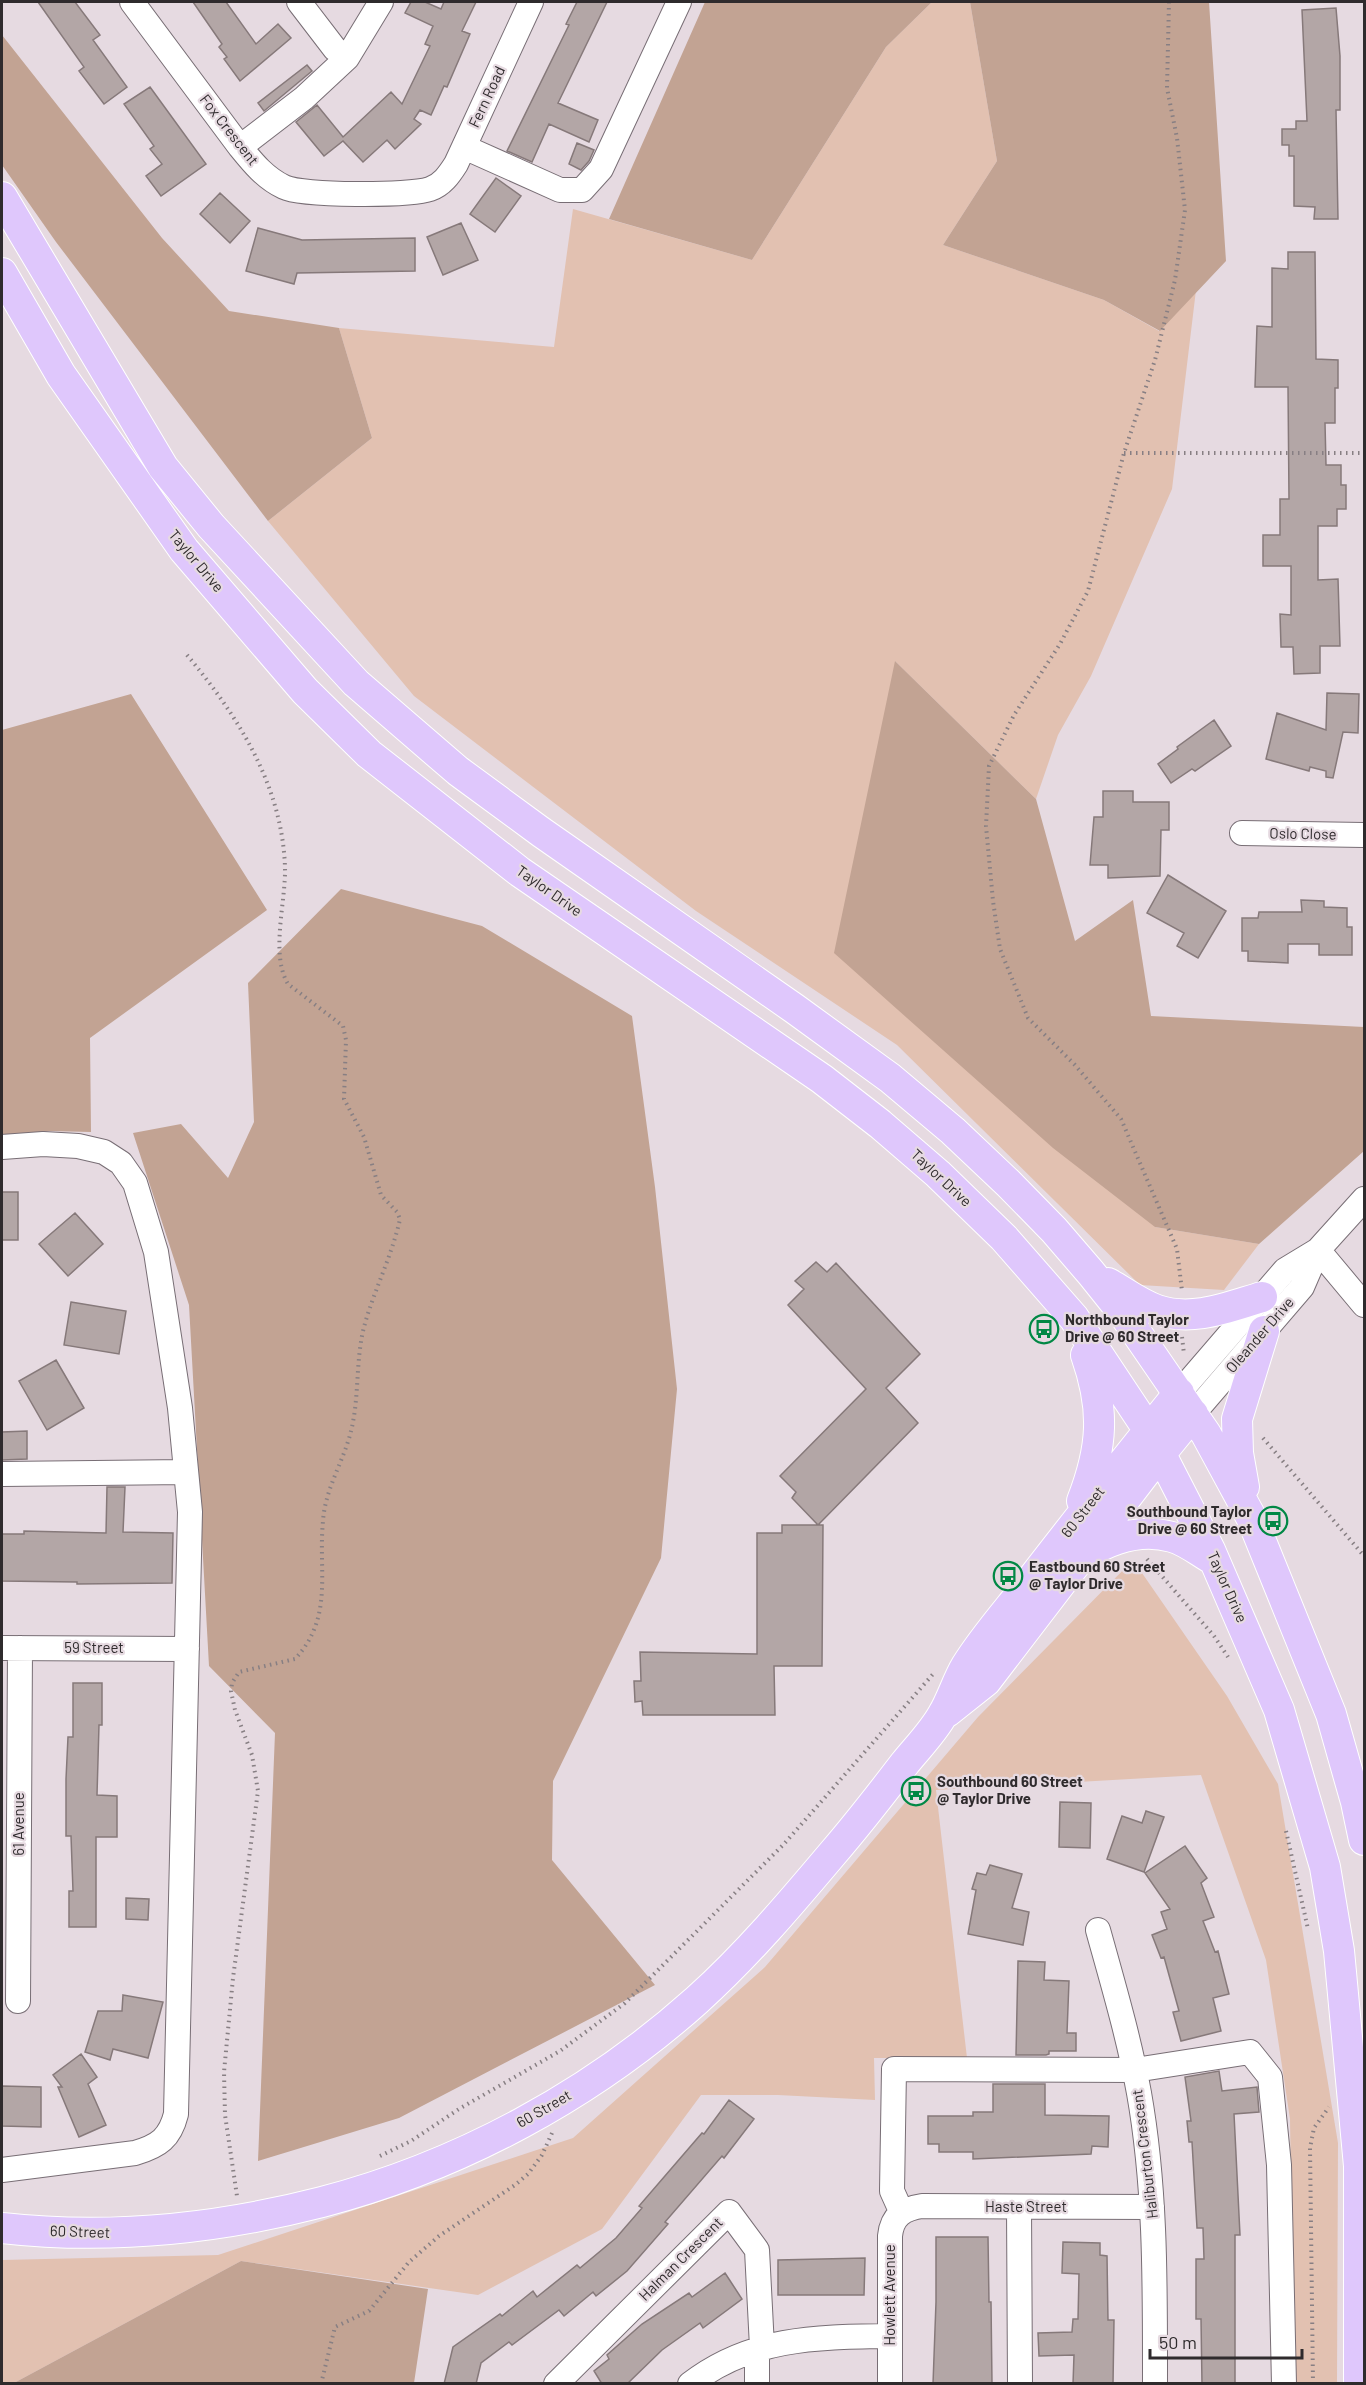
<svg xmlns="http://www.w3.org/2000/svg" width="1366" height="2385" font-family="Barlow,sans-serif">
	<rect width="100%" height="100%" fill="#e6dae1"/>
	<path fill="#e2c1b1" d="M932 2H970L997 161 943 245 1104 300 1159 331 1196 290 1172 489 1091 676 1058 735 1036 799 895 661 1155 1227 1259 1244 1224 1290 1140 1285 897 1045 696 911 414 696 268 521 372 438 339 328 554 347 573 209 752 260 886 47Z
		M1133 1560 1227 1696 1278 1784 1338 2143 1337 2383H1294L1290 2119 1266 1960 1201 1775 936 1790 967 2058H874L875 2100 778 2095H701L602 2229 478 2295 241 2261 14 2383H2V2260L218 2255 573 2138 765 1967 978 1717Z"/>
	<path fill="#c2a393" d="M705 2H932L886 47 752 260 609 219Z
		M970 2H1209L1226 261 1160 331 1104 300 943 245 997 161Z
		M2 35 162 238 229 311 339 328 372 438 268 521 56 242 2 165Z
		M895 661 1036 799 1075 941 1133 900 1151 1016 1364 1027V1151L1259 1244 1155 1227 1053 1148 834 953Z
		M131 694 267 910 90 1038 91 1132 49 1131 2 1139V730Z
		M341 889 482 926 632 1016 655 1187 677 1389 661 1558 553 1781 552 1860 655 1985 399 2118 258 2161 275 1733 209 1666 189 1305 133 1133 181 1124 228 1178 254 1122 248 983Z
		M241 2261 428 2289 414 2383H14Z"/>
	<path fill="#b3a6a6" stroke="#86797a" stroke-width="1.5" d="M38 2H75L100 35 93 40 127 87 104 104 79 71 84 67Z
		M193 2H226L256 44 278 24 291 38 240 81 224 59 227 57 219 47 222 44Z
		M411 2H425L441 9 444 2H476L462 31 470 34 447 87 444 86 431 115 420 110 414 119 421 124 395 149 387 140 363 162 343 141 324 156 296 122 317 105 343 137 391 92 402 104 430 46 425 44 433 26 405 13Z
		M577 2H607L558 103 598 120 589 142 549 124 532 162 507 151 569 25 566 24Z
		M1336 8 1340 56V110H1336L1338 219H1314L1315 207 1294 206V156H1289V145H1282V129H1296V121H1307L1302 10Z
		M307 65 312 71 264 111 258 103Z
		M150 87 206 164 161 196 146 176 162 164 150 149 154 146 124 104Z
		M577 143 594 150 589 161 581 170 569 164Z
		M496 178 521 196 495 232 470 214Z
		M220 193 250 221 230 243 200 214Z
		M461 223 478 260 443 275 427 237Z
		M258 228 302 240 415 238V271L297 273 294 284 246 271Z
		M1288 252H1315L1316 359 1338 360V388H1335V423H1325L1326 465H1341V485H1346V509H1337V526H1318V580L1338 579 1340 646H1320V673L1294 674 1293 647H1281L1280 614 1291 615V566H1263V535H1280V499H1289L1288 387H1255L1257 326 1272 327V268L1288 269Z
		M1327 693 1359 694 1358 733 1343 732 1333 778 1326 777V771L1310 767 1309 771 1266 759 1277 713 1326 730Z
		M1214 720 1231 746 1195 771 1192 769 1171 783 1158 764 1178 749 1177 747Z
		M1103 791H1133V802H1169V830H1161L1160 876 1108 878V865H1090L1094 817H1103Z
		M1168 875 1226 911 1198 958 1177 946 1184 933 1147 913Z
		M1301 900 1324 901V907L1347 908V927H1352V955H1319V944H1288V963L1248 961V951H1242V918H1258L1259 912H1302Z
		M2 1192H18V1240H2Z
		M75 1213 103 1244 68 1276 39 1244Z
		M816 1262 827 1272 836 1263 920 1354 886 1388 918 1423 818 1525H823L822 1666H774L775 1715H643L642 1701 635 1702 634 1681H641L640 1652 757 1654V1533H782V1525H818L792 1498 796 1492 780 1476 866 1389 788 1305 804 1289 795 1281Z
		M71 1302 126 1311 119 1354 64 1345Z
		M56 1360 84 1408 47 1430 19 1381Z
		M27 1431V1459L2 1460V1432Z
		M107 1487H125L123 1532 173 1533 172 1583 77 1584V1582L2 1581V1534H24V1531L106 1533Z
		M73 1683H102V1725H99L97 1795 117 1796V1837H96V1927H69V1891H73L71 1836H66V1779L68 1737H73Z
		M1060 1802 1091 1803 1090 1848 1059 1847Z
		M1146 1811 1164 1817 1144 1872 1107 1859 1122 1816 1142 1823Z
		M1185 1846 1207 1878 1201 1883 1214 1917 1203 1921 1215 1952 1218 1951 1229 1994 1213 1998 1221 2031 1181 2041 1173 2012 1179 2011 1164 1957 1161 1958 1152 1935 1167 1929 1161 1912 1170 1909 1145 1873Z
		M990 1865 1022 1874 1012 1908 1029 1912 1023 1945 968 1934 976 1890 972 1889 977 1873 986 1875Z
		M126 1898 149 1899 148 1920 126 1919Z
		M1018 1961 1045 1962 1044 1980 1069 1981 1067 2033H1076V2051H1049V2054L1046 2055H1016Z
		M123 1995 163 2002 148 2058 113 2049 110 2060 85 2052 98 2011H122Z
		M81 2054 97 2077 88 2084 106 2125 79 2137 58 2087H62L53 2075Z
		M1219 2071 1222 2091 1257 2087 1259 2112 1234 2114 1240 2235H1235V2384H1202L1201 2319H1196V2259H1204L1203 2228H1197L1192 2142H1189L1187 2121H1191L1185 2077Z
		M993 2084H1045V2115L1109 2116 1108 2147 1092 2146 1091 2154 973 2159V2152H939V2144H928V2116H973V2112H993Z
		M2 2086 41 2087V2127L2 2126Z
		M729 2100 754 2119 724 2158 722 2156 665 2222 668 2224 627 2271 596 2296 593 2292 564 2316 559 2310 512 2345 509 2342 481 2363 476 2384H444L453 2347 500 2314 502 2316 533 2291 537 2297 577 2265 580 2268 616 2238 642 2208 639 2206 702 2133 704 2134Z
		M936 2237H988L989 2302H991L992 2384H933L936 2302Z
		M1063 2242 1100 2243V2255L1107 2256 1108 2320H1114L1113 2384H1073L1074 2355 1039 2356 1038 2333 1072 2332 1073 2319H1078L1079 2274 1062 2273Z
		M865 2258 864 2295H778V2260Z
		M725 2273 742 2299 703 2328 700 2323 662 2350 627 2384H602L594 2371 609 2359 607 2355 642 2324 689 2293 692 2297Z"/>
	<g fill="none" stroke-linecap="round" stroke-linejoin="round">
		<g stroke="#786e75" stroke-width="26">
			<path id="minor" d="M132 2 240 147C253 163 265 178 284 187 302 196 410 196 430 189 442 185 449 175 456 164L531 2
				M299 2 335 49 347 58
				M240 147 304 98 347 58 381 2
				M464 147 560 190H582L601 169 679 2
				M1242 833 1364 835
				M2 1147 43 1144 78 1146 104 1152 121 1163 135 1183 156 1252 180 1408 190 1512 176 2114C170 2138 159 2146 135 2153L2 2170
				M1318 1250 1364 1305
				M1179 1393 1285 1270 1318 1250 1364 1199
				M1193 1414 1302 1287 1318 1250
				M2 1474 186 1472
				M2 1648 187 1649
				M1098 1930C1113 1984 1129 2038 1139 2093 1156 2189 1155 2286 1155 2384
				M18 2001 20 1648
				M1019 2207 1020 2384
				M901 2211 892 2191 894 2069 1135 2070 1250 2052 1270 2077 1279 2165 1284 2384
				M757 2349V2384
				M556 2384 729 2212 757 2250 762 2347
				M690 2384C751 2337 817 2337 890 2336
				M890 2384V2236C892 2216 903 2209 922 2206L1152 2207"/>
		</g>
		<g stroke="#fff" stroke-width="32">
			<path id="major" d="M2 197 163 467 211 526 356 683 458 771 541 832 795 1009 890 1078 953 1131 1008 1183 1054 1230 1091 1273 1123 1313 1206 1434 1252 1519 1331 1714 1356 1802 1364 1840
				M2 273 61 375 184 550 305 691 369 754 520 872 822 1079 880 1124 938 1174 1004 1238 1074 1318 1149 1431 1210 1550 1279 1710 1325 1867 1339 1951 1359 2166V2384
				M1108 1283C1124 1292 1140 1304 1157 1310 1193 1322 1228 1307 1262 1297
				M1244 1487 1238 1453 1237 1419 1264 1331
				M1082 1501C1103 1447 1105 1409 1086 1355
				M1086 1554C1112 1538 1141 1528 1172 1537 1187 1541 1201 1553 1214 1560
				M947 1712 986 1681 1145 1473 1193 1414
				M2 2228C109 2240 217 2229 322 2202 460 2166 591 2095 697 2000 747 1955 790 1904 833 1853 858 1824 882 1793 905 1763 918 1747 933 1732 943 1714 952 1699 957 1681 966 1666 982 1640 1003 1616 1022 1592 1073 1525 1126 1459 1179 1393"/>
		</g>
		<path stroke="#877f83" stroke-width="4" stroke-dasharray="1.5 4.5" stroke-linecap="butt" d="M1169 2 1167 88 1177 138 1185 210 1175 280 1155 360 1124 453 1088 591 1060 644 1014 715 989 766 986 826 993 901 1000 949 1028 1018 1075 1065 1121 1119 1177 1249 1182 1291
			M1124 453H1364
			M187 655C238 716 282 785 285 867 286 902 270 954 288 984L343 1026 346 1040 344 1099 364 1137 381 1195 397 1212 400 1219C392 1256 374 1290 364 1327 355 1362 360 1399 350 1435 342 1464 325 1490 323 1521 318 1572 334 1617 295 1659L239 1672 232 1683 231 1691 235 1710 252 1755 258 1791 233 1978 224 2072 225 2115 237 2196
			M1182 1337 1184 1354
			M1263 1438 1364 1556
			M1147 1559 1214 1636 1228 1657
			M1286 1831 1308 1929
			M380 2156 411 2141 459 2109 560 2051 625 2003 784 1844 934 1673
			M321 2384 335 2327 369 2311 409 2262 439 2236 515 2185 528 2174 542 2155 552 2133
			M1313 2384 1310 2148 1314 2128 1329 2107"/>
		<use href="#minor" stroke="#fff" stroke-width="24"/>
		<use href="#major" stroke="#dfc7fc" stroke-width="30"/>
	</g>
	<defs>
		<g id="bus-ring" transform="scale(1.5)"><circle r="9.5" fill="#e6dae1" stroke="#018845" stroke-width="1.5"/><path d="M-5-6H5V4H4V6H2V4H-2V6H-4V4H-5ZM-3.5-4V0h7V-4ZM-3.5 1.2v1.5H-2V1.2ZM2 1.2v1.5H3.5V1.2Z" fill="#018845"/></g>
	</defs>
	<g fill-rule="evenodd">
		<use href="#bus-ring" x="1044" y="1329"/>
		<use href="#bus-ring" x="1273" y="1521"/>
		<use href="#bus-ring" x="1008" y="1576"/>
		<use href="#bus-ring" x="916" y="1791"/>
	</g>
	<g text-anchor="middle" stroke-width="4.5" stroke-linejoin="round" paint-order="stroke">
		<g font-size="15" fill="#2f2b2d" stroke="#e6dae1">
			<text transform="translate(487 97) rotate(-65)" y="5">Fern Road</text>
			<text transform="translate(229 130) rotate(52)" y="5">Fox Crescent</text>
			<text transform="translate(196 561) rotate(50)" y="5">Taylor Drive</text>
			<text transform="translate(1303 834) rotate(1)" y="5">Oslo Close</text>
			<text transform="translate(549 891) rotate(35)" y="5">Taylor Drive</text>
			<text transform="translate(941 1178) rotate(43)" y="5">Taylor Drive</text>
			<text transform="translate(1260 1335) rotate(-49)" y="5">Oleander Drive</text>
			<text transform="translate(1083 1512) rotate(-52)" y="5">60 Street</text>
			<text transform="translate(1227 1587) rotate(66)" y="5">Taylor Drive</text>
			<text x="94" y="1653">59 Street</text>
			<text transform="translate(19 1824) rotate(-90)" y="5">61 Avenue</text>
			<text transform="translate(544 2109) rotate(-30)" y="5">60 Street</text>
			<text transform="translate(1145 2154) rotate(-97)" y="5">Haliburton Crescent</text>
			<text x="1026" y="2212">Haste Street</text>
			<text transform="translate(80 2232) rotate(2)" y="5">60 Street</text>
			<text transform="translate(681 2259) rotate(-45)" y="5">Halman Crescent</text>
			<text transform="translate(890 2295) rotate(-90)" y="5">Howlett Avenue</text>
		</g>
		<g font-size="15" font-weight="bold" fill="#2f2b2d" stroke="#e6dae1" text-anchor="start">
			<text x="1065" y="1325">Northbound Taylor<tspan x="1065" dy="17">Drive @ 60 Street</tspan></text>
			<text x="1252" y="1517" text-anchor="end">Southbound Taylor<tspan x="1252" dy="17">Drive @ 60 Street</tspan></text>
			<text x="1029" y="1572">Eastbound 60 Street<tspan x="1029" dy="17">@ Taylor Drive</tspan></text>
			<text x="937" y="1787">Southbound 60 Street<tspan x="937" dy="17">@ Taylor Drive</tspan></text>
		</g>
	</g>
	<rect width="1366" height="2385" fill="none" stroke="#2f2b2d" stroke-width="6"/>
	<path d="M1150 2349v9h152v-9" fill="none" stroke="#2f2b2d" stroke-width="3"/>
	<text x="1159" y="2349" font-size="18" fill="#2f2b2d" stroke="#e6dae1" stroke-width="4.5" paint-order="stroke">50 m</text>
</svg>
